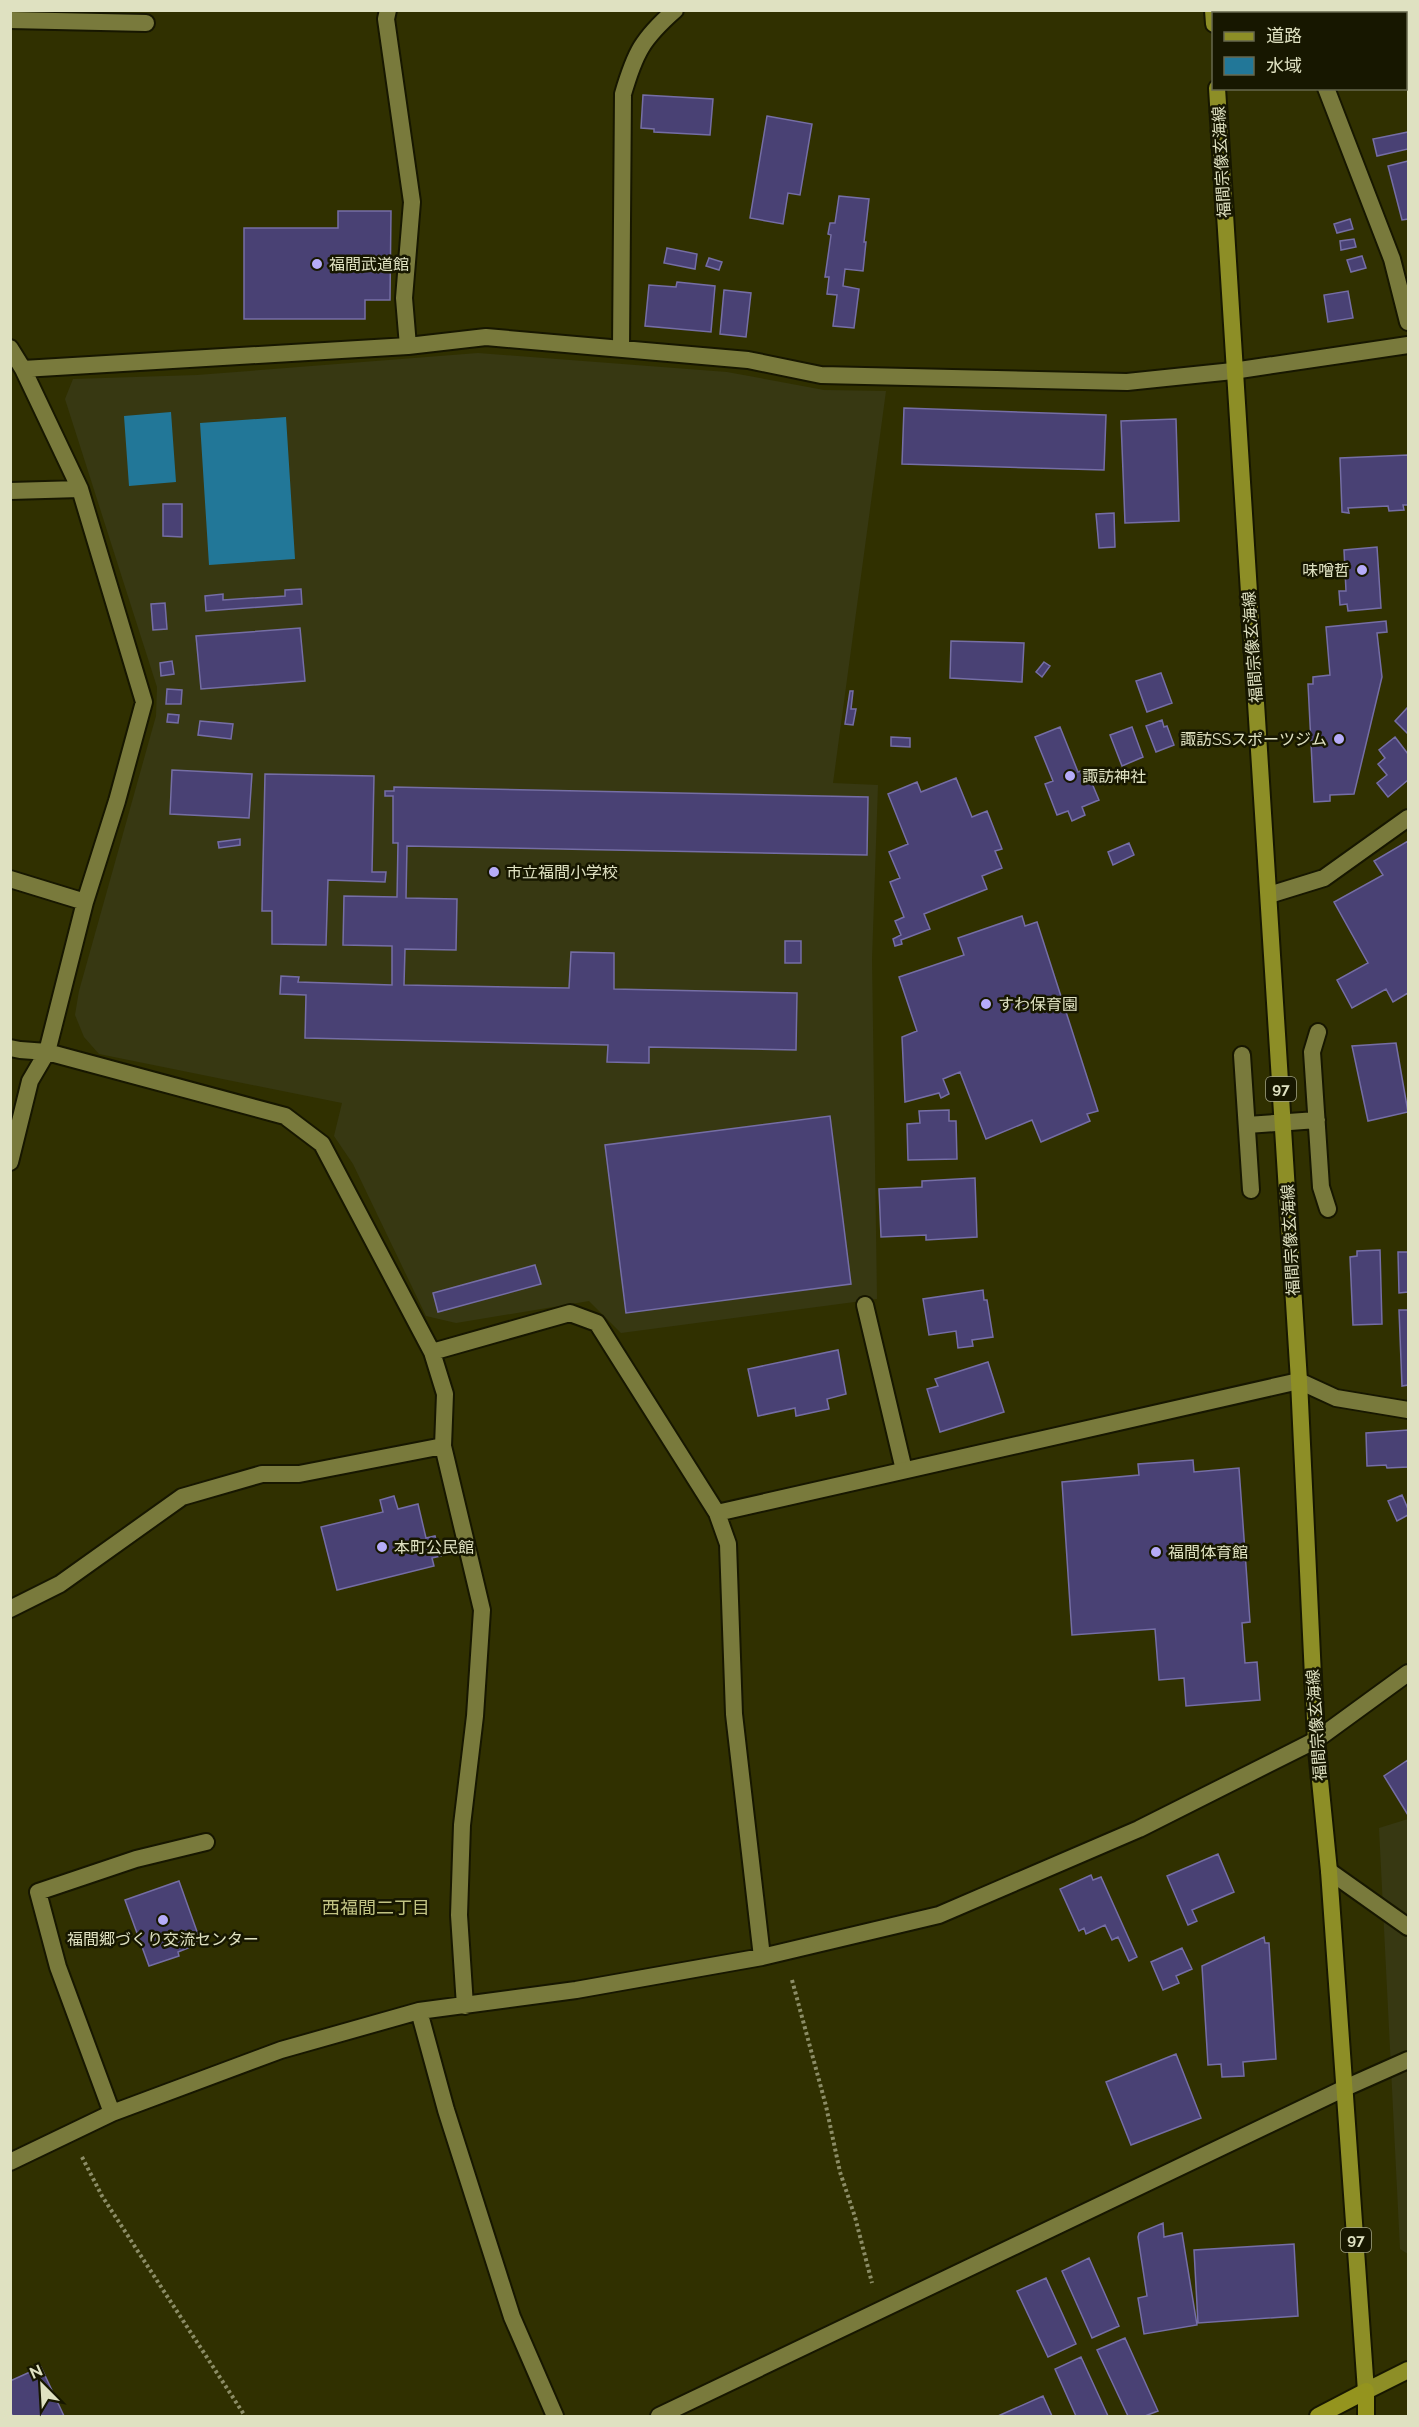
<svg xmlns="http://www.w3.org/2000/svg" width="1419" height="2427" font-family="Raleway,'Noto Sans JP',sans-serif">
	<rect width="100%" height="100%" fill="#303000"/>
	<path fill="#373812" d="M478 353 727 372 824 390 886 391 833 783 878 785 872 959 877 1299 621 1333 589 1301 456 1323 426 1316 353 1164 334 1136 342 1103 99 1054 84 1037 75 1015 79 991 156 716 157 687 65 399 73 379 197 375Z
		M1408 1819V2254L1400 2249 1379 1828Z"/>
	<path fill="#227798" d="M171 412 176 482 129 486 124 416Z
		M286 417 295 559 209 565 200 423Z"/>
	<path fill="#494174" stroke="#756ea5" stroke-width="1.5" d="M1408 26V80L1406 81V27Z
		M643 95 713 99 710 135 654 132V129L641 128Z
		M767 116 812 124 800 195 788 193 783 224 750 218Z
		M1408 132V149L1377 156 1373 139Z
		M1408 161V219L1402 220 1388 166Z
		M839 196 869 199 864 242H866L863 271 845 269 843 286 859 289 854 328 833 326 837 295 827 294 829 277H825L831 235 828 234 830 223H835Z
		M338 211H391L390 300H365V319H244V228H338Z
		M1350 219 1353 229 1337 233 1334 224Z
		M1354 239 1356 247 1341 250 1340 241Z
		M667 248 697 254 695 269 664 263Z
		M1362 256 1366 268 1351 272 1347 260Z
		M709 258 722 262 719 270 706 266Z
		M677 282 715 286 711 332 645 326 649 285 676 287Z
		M724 290 751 293 746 337 720 334Z
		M1348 291 1353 318 1328 322 1324 295Z
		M904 408 1106 415 1104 470 902 464Z
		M1176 419 1179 521 1125 523 1121 421Z
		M1408 455V505H1403L1404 510 1389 511 1388 506 1348 508 1349 513 1342 512 1340 458Z
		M163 504H182V537L163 536Z
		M1114 513 1115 547 1099 548 1096 514Z
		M1377 547 1381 608 1348 611 1347 604 1340 605 1339 591H1346L1344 550Z
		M301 589 302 604 206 611 205 596 223 594V600L285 596V590Z
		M165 603 167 629 153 630 151 604Z
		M1386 621 1387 632 1377 633 1382 677 1354 794 1330 795V801L1314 802 1308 684H1313V677L1330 675 1326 627Z
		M300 628 305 681 201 689 196 636Z
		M951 641 1024 643 1022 682 950 678Z
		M172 661 174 674 161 676 160 663Z
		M1044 662 1050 666 1042 677 1036 672Z
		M1161 673 1172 703 1147 712 1136 681Z
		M167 689 182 690 181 704H166Z
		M850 691H853L851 709H856L853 725 845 724Z
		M1408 707V734L1395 721Z
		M168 714 179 715 178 723 167 722Z
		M1162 720 1164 727 1167 726 1174 745 1156 752 1146 726Z
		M200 721 233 724 231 739 198 735Z
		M1060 727 1078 772 1086 769 1099 800 1082 807 1085 815 1072 821 1068 811 1057 815 1045 784 1053 781 1035 737Z
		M1132 727 1143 757 1122 766 1110 735Z
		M891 737 910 738V747L891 746Z
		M1395 737 1408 754V780L1388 797 1377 783 1387 775 1378 764 1385 758 1379 750Z
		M172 770 252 774 249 818 170 814Z
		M265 774 374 776 372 872H386L385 882 328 880 326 945 272 944V911H262Z
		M956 778 972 817 987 811 1002 849 995 851 1002 868 982 876 987 889 924 914 930 929 901 940 902 944 895 946 893 939 901 935 895 921 904 917 890 882 900 878 889 852 908 844 888 794 917 782 921 792Z
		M394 787 868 797 867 855 407 846 406 898 457 899 456 950 405 949 404 985 569 988 571 952 614 953V989L797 993 796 1050 649 1047V1063L607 1062 608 1045 305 1038 306 995 280 994 281 976 299 977 298 982 392 985V946L343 945 344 896 397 897 398 843H393V796H385V791H394Z
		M240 839V845L219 848 218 842Z
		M1408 841V993L1393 1002 1386 989 1352 1008 1337 980 1368 963 1334 902 1383 875 1374 861Z
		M1129 843 1134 855 1113 865 1108 852Z
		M1022 916 1025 926 1037 922 1098 1111 1087 1114 1090 1121 1041 1142 1032 1120 986 1139 960 1072 943 1079 949 1094 941 1098 939 1093 905 1102 902 1037 917 1031 899 977 964 955 958 938Z
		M785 941H801V963H785Z
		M1396 1043 1408 1112 1368 1121 1352 1046Z
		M949 1110V1121H956L957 1159 908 1160 907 1124 920 1123 919 1111Z
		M830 1116 851 1284 626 1313 605 1145Z
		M975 1178 977 1237 926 1240V1235L881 1237 879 1189 922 1187V1181Z
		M1380 1250 1382 1324 1353 1325 1350 1257 1357 1256V1251Z
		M1398 1252H1408V1292L1399 1293Z
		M535 1265 541 1284 438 1312 433 1293Z
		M983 1290 984 1300H987L993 1337 972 1340 973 1346 958 1348 956 1331 929 1335 923 1299Z
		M1399 1310H1408V1385L1402 1386Z
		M838 1350 846 1394 827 1399 829 1409 796 1416 795 1408 758 1416 748 1369Z
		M988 1362 1004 1412 940 1432 927 1389 938 1386 935 1379Z
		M1408 1430V1467L1387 1468 1386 1465 1367 1466 1366 1433Z
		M1193 1460 1194 1472 1239 1468 1250 1622 1242 1623 1245 1663 1257 1662 1260 1700 1186 1706 1184 1678 1159 1680 1155 1629 1072 1635 1062 1482 1139 1475 1138 1464Z
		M1402 1495 1408 1509V1515L1397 1521 1388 1501Z
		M394 1496 398 1509 418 1504 426 1538 435 1536 441 1556 432 1558 434 1566 337 1590 321 1527 383 1512 380 1500Z
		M1408 1760V1815L1384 1776Z
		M1218 1854 1234 1892 1192 1910 1197 1921 1188 1925 1167 1876Z
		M1091 1875 1093 1880 1101 1877 1137 1957 1129 1961 1118 1937 1112 1940 1105 1925 1086 1934 1084 1928 1079 1931 1060 1889Z
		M179 1881 200 1940 187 1945 188 1948 178 1952 179 1956 149 1966 125 1900Z
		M1264 1937 1265 1943H1269L1276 2059 1243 2062 1244 2076 1222 2077 1221 2064 1208 2065 1202 1966Z
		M1182 1948 1192 1969 1176 1976 1179 1983 1163 1990 1151 1962Z
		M1176 2054 1201 2118 1131 2145 1106 2082Z
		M1163 2223 1164 2237 1182 2233 1197 2325 1144 2334 1138 2298 1147 2296 1138 2237 1139 2233Z
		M1294 2244 1298 2316 1198 2323 1194 2250Z
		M1089 2258 1119 2326 1092 2338 1062 2271Z
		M1046 2278 1076 2344 1048 2357 1017 2291Z
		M1125 2338 1158 2411 1145 2416H1128L1097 2350Z
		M1081 2357 1108 2416H1076L1055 2369Z
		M41 2367 64 2416H13L10 2412V2381Z
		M1043 2396 1052 2416H998Z"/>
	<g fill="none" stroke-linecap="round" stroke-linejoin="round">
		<g stroke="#171700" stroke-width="20">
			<path id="service" d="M865 1305 904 1470"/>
		</g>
		<g stroke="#171700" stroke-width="20">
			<path id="pedestrian" d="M1318 1032 1312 1052 1321 1187 1328 1209
				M1242 1055 1251 1190
				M1247 1125 1317 1120"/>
		</g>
		<g stroke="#171700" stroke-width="20">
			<path id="minor" d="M388 10 386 19 412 202 404 298 408 346
				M1297 10 1298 14
				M10 20 146 23
				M1326 88 1392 259 1408 322
				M10 348 23 369 80 489 144 702 117 801 85 902 47 1052 30 1081 10 1162
				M621 349 623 94C635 53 642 39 675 10
				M23 369 408 346 486 337 748 360 821 375 1127 382 1233 371 1408 345
				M10 491 80 489
				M10 879 85 902
				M1269 895 1324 878 1408 818
				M10 1048 20 1050 47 1052 285 1116 322 1144 432 1352 445 1394 443 1446 482 1610 475 1716 462 1825 459 1915 465 2006
				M432 1352 570 1313 597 1323 717 1513 728 1544 734 1714 762 1957
				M717 1513 1299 1381 1336 1398 1408 1410
				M10 1609 60 1584 182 1497 262 1474H299L443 1446
				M1329 1871 1408 1927
				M419 2011 446 2110 512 2317 555 2416
				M112 2113 58 1967 38 1892 136 1859 206 1842
				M10 2162 112 2113 281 2050 419 2011 576 1990 762 1957 939 1915 1139 1829 1316 1740 1408 1673
				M659 2416 1345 2088"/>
		</g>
		<g stroke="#171700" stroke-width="20">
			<path id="tertiary" d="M1345 2088 1408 2060"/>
		</g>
		<g stroke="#171700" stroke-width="20">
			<path id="primary" d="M1213 10 1214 24
				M1217 88 1299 1381 1316 1740 1329 1871 1366 2391 1408 2370"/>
		</g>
		<g stroke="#171700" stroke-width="20">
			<path id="trunk" d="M1318 2416 1366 2391V2416"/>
		</g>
		<path stroke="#8c8d66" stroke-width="4" stroke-dasharray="3 3" stroke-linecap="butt" d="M792 1980 826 2106 840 2172 855 2217 872 2283
			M82 2157 102 2196 245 2416"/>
		<use href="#service" stroke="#797a3c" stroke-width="16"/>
		<use href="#pedestrian" stroke="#797a3c" stroke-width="16"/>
		<use href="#minor" stroke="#797a3c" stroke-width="16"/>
		<use href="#tertiary" stroke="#797a3c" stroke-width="16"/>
		<use href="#primary" stroke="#8d8e26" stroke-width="16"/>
		<use href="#trunk" stroke="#94941e" stroke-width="16"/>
	</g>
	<g fill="#b6acf8" stroke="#171700" stroke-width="2">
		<circle cx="317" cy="264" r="6"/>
		<circle cx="1362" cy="570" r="6"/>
		<circle cx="1339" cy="739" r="6"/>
		<circle cx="1070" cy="776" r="6"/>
		<circle cx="494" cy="872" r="6"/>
		<circle cx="986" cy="1004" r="6"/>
		<circle cx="382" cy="1547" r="6"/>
		<circle cx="1156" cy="1552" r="6"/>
		<circle cx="163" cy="1920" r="6"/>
	</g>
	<g text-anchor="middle" stroke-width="5" stroke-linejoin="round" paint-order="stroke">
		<g fill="#171700" stroke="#a3a487" stroke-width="1.5">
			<rect x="1266" y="1077" width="30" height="24" rx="4.5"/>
			<rect x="1341" y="2228" width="30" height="24" rx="4.5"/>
		</g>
		<g font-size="15" font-weight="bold" fill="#dfe1c1">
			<text x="1281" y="1094">97</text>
			<text x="1356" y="2245">97</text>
		</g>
		<g font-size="16" fill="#dfe1c1" stroke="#171700">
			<text transform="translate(1221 162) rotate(-93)" y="6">福間宗像玄海線</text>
			<text transform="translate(1252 647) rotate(-94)" y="6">福間宗像玄海線</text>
			<text transform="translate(1290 1240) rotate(-93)" y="6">福間宗像玄海線</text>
			<text transform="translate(1316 1725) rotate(-94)" y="6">福間宗像玄海線</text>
		</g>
		<g font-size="16" fill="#dfe1c1" stroke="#171700" text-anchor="start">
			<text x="329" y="270">福間武道館</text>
			<text x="1350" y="576" text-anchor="end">味噌哲</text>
			<text x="1327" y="745" text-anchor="end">諏訪SSスポーツジム</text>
			<text x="1082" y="782">諏訪神社</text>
			<text x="506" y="878">市立福間小学校</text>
			<text x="998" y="1010">すわ保育園</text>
			<text x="394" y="1553">本町公民館</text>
			<text x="1168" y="1558">福間体育館</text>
			<text x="163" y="1945" text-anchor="middle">福間郷づくり交流センター</text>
		</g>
		<g font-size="18" fill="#c1c383" stroke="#171700">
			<text x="376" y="1914">西福間二丁目</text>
		</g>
	</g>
	<rect width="1419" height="2427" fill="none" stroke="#dfe1c1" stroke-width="24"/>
	<rect x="1212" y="12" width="195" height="78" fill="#171700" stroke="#67684d" stroke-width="1.5"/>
	<rect x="1224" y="32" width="30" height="9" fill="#8d8e26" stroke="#67684d" stroke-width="1.5"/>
	<text x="1266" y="42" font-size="18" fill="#dfe1c1">道路</text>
	<rect x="1224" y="57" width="30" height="18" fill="#227798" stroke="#67684d" stroke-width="1.5"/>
	<text x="1266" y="72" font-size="18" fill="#dfe1c1">水域</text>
	<g transform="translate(42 2385) rotate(336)" stroke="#171700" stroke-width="4.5" paint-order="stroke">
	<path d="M0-4.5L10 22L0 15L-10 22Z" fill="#dfe1c1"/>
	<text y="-9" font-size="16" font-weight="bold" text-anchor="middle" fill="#dfe1c1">N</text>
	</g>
</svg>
